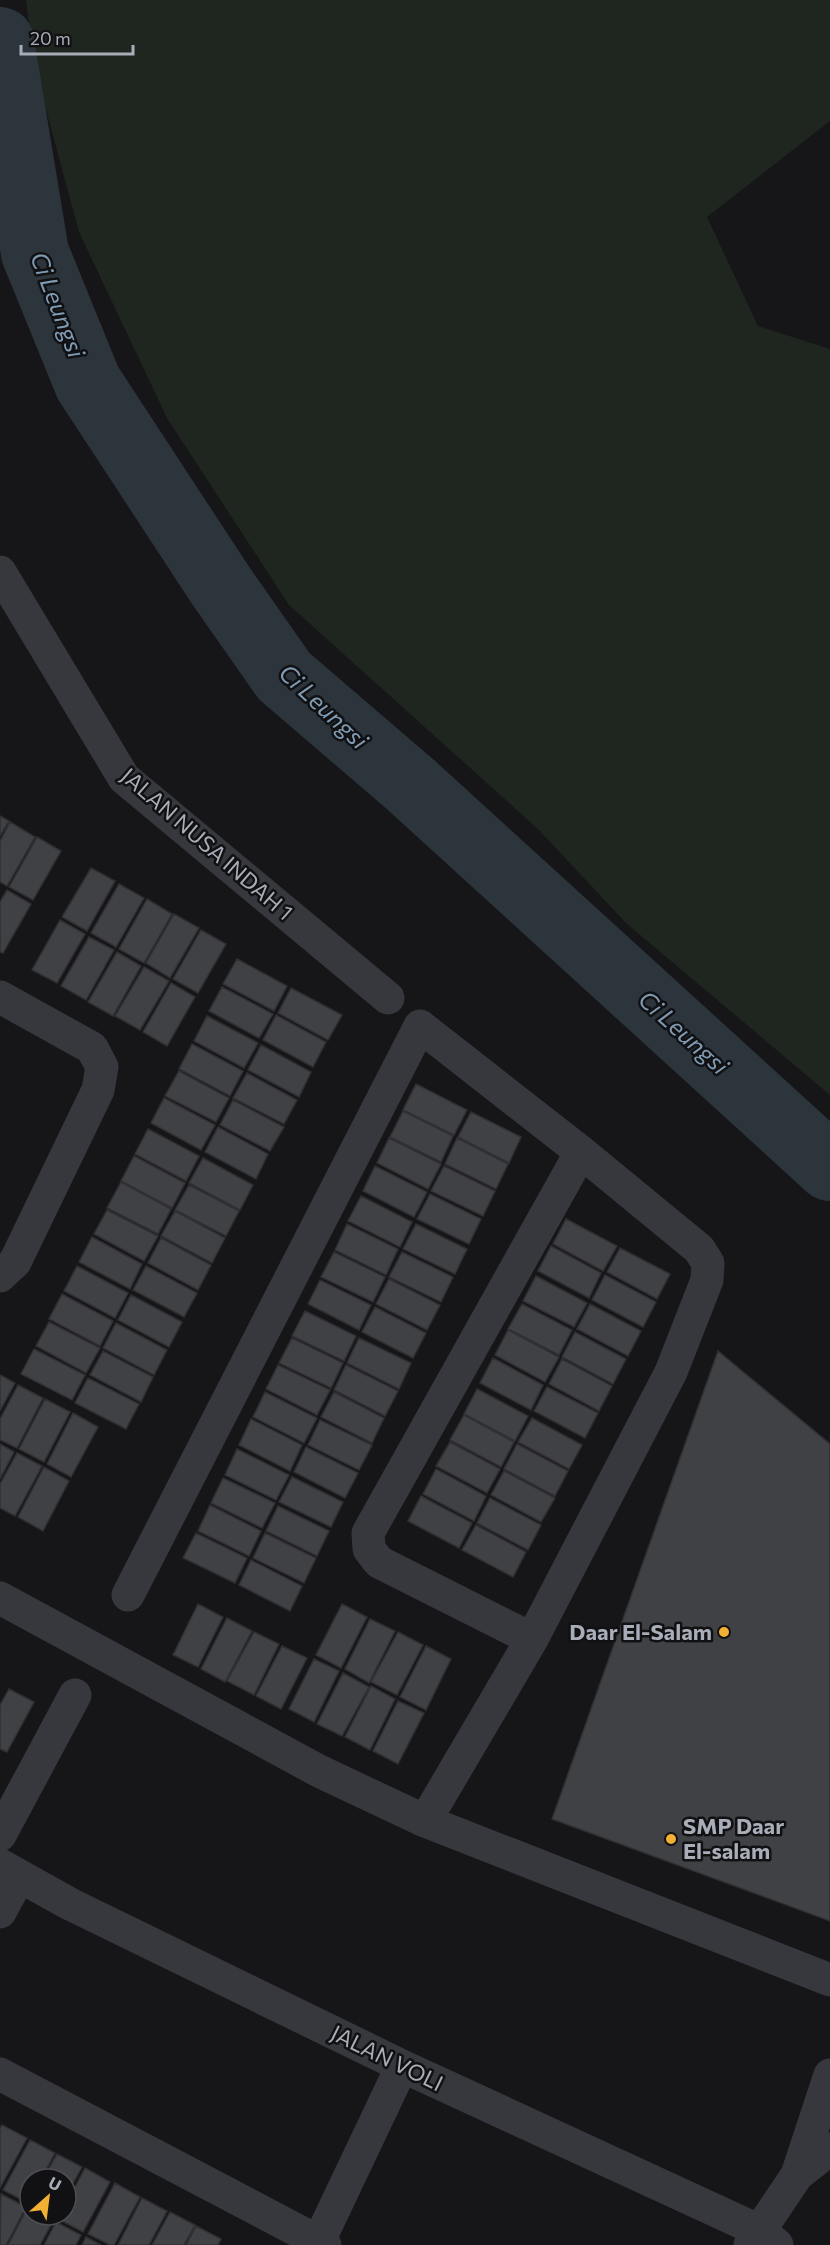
<svg xmlns="http://www.w3.org/2000/svg" width="830" height="2245" font-family="Commissioner,sans-serif">
	<rect width="100%" height="100%" fill="#161618"/>
	<path fill="#1e261f" d="M26 0H830V121L707 217 758 326 830 349V1095L626 923 538 829 289 605 167 418 79 232 34 65Z"/>
	<g fill="none" stroke-linecap="round" stroke-linejoin="round">
		<path stroke="#2c353c" stroke-width="68" d="M0 41 35 253 88 383 221 586 284 676 411 785 830 1167"/>
	</g>
	<path fill="#404145" stroke="#303034" stroke-width="1.5" d="M0 816 9 821 0 836Z
		M10 822 35 837 7 886 0 882V841Z
		M37 837 61 851 33 900 9 887Z
		M91 868 115 881 87 931 62 917Z
		M119 884 144 898 116 947 91 933Z
		M7 890 31 904 3 953 0 952V902Z
		M147 899 172 914 144 963 119 949Z
		M174 914 199 928 170 978 146 963Z
		M60 920 85 934 57 983 32 970Z
		M201 930 226 944 198 993 173 979Z
		M89 937 114 950 86 1000 61 986Z
		M117 952 141 966 113 1016 88 1002Z
		M237 959 287 986 274 1011 223 984Z
		M144 967 169 981 140 1030 115 1016Z
		M171 983 195 997 167 1046 143 1032Z
		M222 987 273 1014 259 1038 209 1011Z
		M291 988 342 1015 328 1040 278 1013Z
		M276 1015 326 1042 313 1067 263 1040Z
		M207 1016 258 1043 244 1068 194 1041Z
		M192 1044 243 1071 230 1096 179 1069Z
		M261 1045 311 1072 299 1097 248 1070Z
		M179 1071 229 1098 216 1122 165 1096Z
		M247 1073 297 1100 284 1124 233 1098Z
		M416 1084 467 1110 454 1135 403 1110Z
		M164 1098 215 1125 201 1150 151 1123Z
		M233 1100 284 1127 270 1151 220 1125Z
		M403 1111 453 1136 441 1162 390 1137Z
		M471 1112 521 1137 509 1163 458 1137Z
		M218 1127 268 1154 256 1179 205 1152Z
		M148 1129 199 1156 186 1181 135 1154Z
		M389 1138 441 1164 428 1189 377 1163Z
		M457 1138 508 1164 496 1189 445 1164Z
		M134 1156 185 1183 172 1208 121 1181Z
		M203 1158 253 1185 240 1210 189 1183Z
		M375 1166 427 1192 414 1217 363 1191Z
		M444 1166 495 1191 483 1216 431 1191Z
		M121 1182 171 1209 158 1234 107 1208Z
		M189 1185 239 1211 226 1236 175 1210Z
		M430 1194 481 1219 469 1244 417 1219Z
		M361 1196 412 1222 400 1247 348 1221Z
		M107 1210 158 1236 144 1261 94 1234Z
		M175 1211 225 1238 212 1263 161 1236Z
		M566 1219 617 1246 603 1271 553 1244Z
		M347 1224 398 1249 386 1275 335 1250Z
		M416 1224 467 1249 455 1274 403 1249Z
		M92 1237 142 1264 130 1289 79 1262Z
		M161 1238 211 1265 198 1290 148 1263Z
		M551 1246 601 1273 589 1298 538 1271Z
		M620 1248 670 1274 657 1299 607 1272Z
		M334 1252 385 1277 373 1302 321 1277Z
		M402 1252 453 1277 441 1302 389 1277Z
		M77 1266 128 1293 115 1318 64 1291Z
		M146 1266 197 1293 184 1317 133 1290Z
		M605 1275 656 1302 643 1327 592 1300Z
		M536 1276 587 1303 574 1327 523 1301Z
		M389 1279 440 1305 427 1330 376 1304Z
		M320 1280 371 1305 359 1330 308 1304Z
		M62 1294 113 1321 100 1346 49 1319Z
		M131 1295 182 1322 169 1347 118 1320Z
		M522 1304 572 1330 559 1355 508 1329Z
		M590 1304 641 1331 628 1356 577 1329Z
		M375 1307 426 1333 413 1358 362 1332Z
		M305 1311 356 1336 344 1361 292 1336Z
		M49 1322 100 1348 86 1373 36 1346Z
		M116 1323 167 1350 154 1375 103 1348Z
		M508 1330 559 1357 545 1382 495 1355Z
		M575 1332 626 1359 613 1384 562 1357Z
		M292 1338 343 1363 331 1388 279 1363Z
		M359 1338 411 1363 399 1389 347 1363Z
		M34 1349 85 1375 72 1400 21 1374Z
		M103 1351 153 1377 141 1402 90 1375Z
		M718 1351 830 1444V1921L552 1819Z
		M493 1358 543 1385 531 1410 480 1383Z
		M562 1359 612 1386 599 1411 549 1384Z
		M278 1365 330 1390 317 1415 266 1389Z
		M346 1365 398 1391 385 1416 334 1390Z
		M0 1375 15 1383 0 1411Z
		M88 1378 139 1404 126 1429 75 1403Z
		M18 1385 43 1398 17 1448 0 1440V1419Z
		M547 1387 598 1413 585 1438 534 1411Z
		M477 1389 528 1416 515 1441 464 1414Z
		M265 1392 317 1418 304 1443 253 1417Z
		M334 1392 384 1418 372 1443 321 1417Z
		M45 1399 70 1412 44 1462 19 1449Z
		M73 1413 98 1427 71 1477 47 1464Z
		M464 1415 514 1442 501 1467 450 1440Z
		M532 1418 582 1445 569 1469 518 1442Z
		M251 1419 302 1445 290 1471 239 1445Z
		M320 1420 372 1445 359 1470 308 1445Z
		M450 1442 500 1469 487 1493 436 1466Z
		M0 1444 14 1452 0 1479Z
		M517 1444 568 1471 555 1496 504 1469Z
		M306 1447 358 1473 345 1498 294 1472Z
		M237 1449 289 1475 276 1500 225 1475Z
		M17 1453 42 1466 15 1516 0 1508V1484Z
		M44 1467 69 1481 43 1531 18 1517Z
		M436 1469 486 1496 474 1521 423 1494Z
		M504 1471 555 1498 541 1522 491 1495Z
		M292 1477 343 1502 331 1527 279 1502Z
		M223 1478 275 1503 262 1528 211 1503Z
		M421 1496 472 1523 459 1548 408 1521Z
		M490 1498 541 1525 528 1550 477 1523Z
		M210 1505 261 1531 249 1556 198 1531Z
		M278 1506 329 1531 317 1556 266 1531Z
		M476 1525 526 1552 513 1577 462 1550Z
		M196 1533 247 1558 235 1583 183 1558Z
		M265 1533 316 1558 304 1583 253 1558Z
		M251 1560 302 1586 290 1611 239 1585Z
		M198 1604 223 1617 198 1667 173 1655Z
		M342 1604 367 1617 341 1668 316 1655Z
		M227 1618 252 1631 225 1682 201 1669Z
		M370 1619 395 1631 369 1683 345 1669Z
		M254 1632 279 1644 254 1695 227 1681Z
		M398 1632 423 1645 397 1695 371 1682Z
		M282 1646 307 1658 281 1709 256 1696Z
		M426 1646 451 1659 426 1710 400 1697Z
		M314 1659 339 1671 314 1722 289 1709Z
		M343 1673 369 1687 342 1736 317 1724Z
		M371 1686 395 1699 370 1750 345 1737Z
		M9 1689 34 1702 7 1752 0 1749V1705Z
		M398 1701 424 1713 398 1764 373 1751Z
		M2 2125 27 2138 0 2188V2128Z
		M30 2140 55 2153 41 2179H30V2199L28 2203 3 2190Z
		M57 2154 82 2167 66 2196V2179H43Z
		M85 2168 110 2182 83 2232 58 2219 60 2215H66V2204Z
		M115 2183 140 2197 114 2245H110L88 2234Z
		M1 2194 26 2207 6 2245H0Z
		M142 2198 167 2211 149 2245H118Z
		M28 2207 30 2215H43L53 2221 40 2245H8Z
		M170 2212 195 2225 184 2245H152Z
		M56 2222 81 2235 76 2245H44Z
		M196 2226 221 2239 218 2245H186Z
		M86 2237 101 2245H82Z"/>
	<g fill="none" stroke-linecap="round" stroke-linejoin="round">
		<path stroke="#37383d" stroke-width="33" d="M0 572 124 778 388 998
			M0 997 92 1048 102 1067 98 1090 15 1262 0 1276
			M128 1595 420 1026 581 1152 699 1249 708 1263 707 1280 671 1372 532 1639 425 1821
			M0 1598 319 1771 425 1821 830 1980
			M532 1639 379 1562 369 1549 368 1533 581 1152
			M0 1835 75 1695
			M0 1865 70 1904 402 2066 760 2231 777 2245
			M0 1912 19 1877
			M0 2074 325 2245
			M797 2175 830 2075
			M317 2245 402 2066
			M750 2245 797 2175 830 2149"/>
	</g>
	<g fill="#f2b134" stroke="#111113" stroke-width="2">
		<circle cx="724" cy="1632" r="6"/>
		<circle cx="671" cy="1839" r="6"/>
	</g>
	<g text-anchor="middle" stroke-width="5" stroke-linejoin="round" paint-order="stroke">
		<g font-size="22" fill="#a8adb8" stroke="#111113">
			<text transform="translate(207 844) rotate(41)" y="8">JALAN NUSA INDAH 1</text>
			<text transform="translate(387 2058) rotate(26)" y="8">JALAN VOLI</text>
		</g>
		<g font-size="22" font-weight="bold" fill="#a8adb8" stroke="#111113" text-anchor="end">
			<text x="712" y="1640">Daar El-Salam</text>
			<text x="683" y="1834" text-anchor="start">SMP Daar<tspan x="683" dy="25">El-salam</tspan></text>
		</g>
		<g font-size="24" font-style="italic" fill="#7f9bb3" stroke="#111113">
			<text transform="translate(57 305) rotate(69)" y="8">Ci Leungsi</text>
			<text transform="translate(323 707) rotate(43)" y="8">Ci Leungsi</text>
			<text transform="translate(683 1033) rotate(42)" y="8">Ci Leungsi</text>
		</g>
	</g>
	<g transform="translate(48 2197) rotate(28)"><circle r="28" fill="#111113" stroke="#4d4f55" stroke-width="1.5"/>
	<path d="M0-4.5L10 22L0 15L-10 22Z" fill="#f2b134"/>
	<text y="-9" font-size="16" font-weight="bold" text-anchor="middle" fill="#a8adb8">U</text>
	</g>
	<path d="M21 45v9h112v-9" fill="none" stroke="#a8adb8" stroke-width="3"/>
	<text x="30" y="45" font-size="18" fill="#a8adb8" stroke="#111113" stroke-width="4.5" paint-order="stroke">20 m</text>
</svg>
